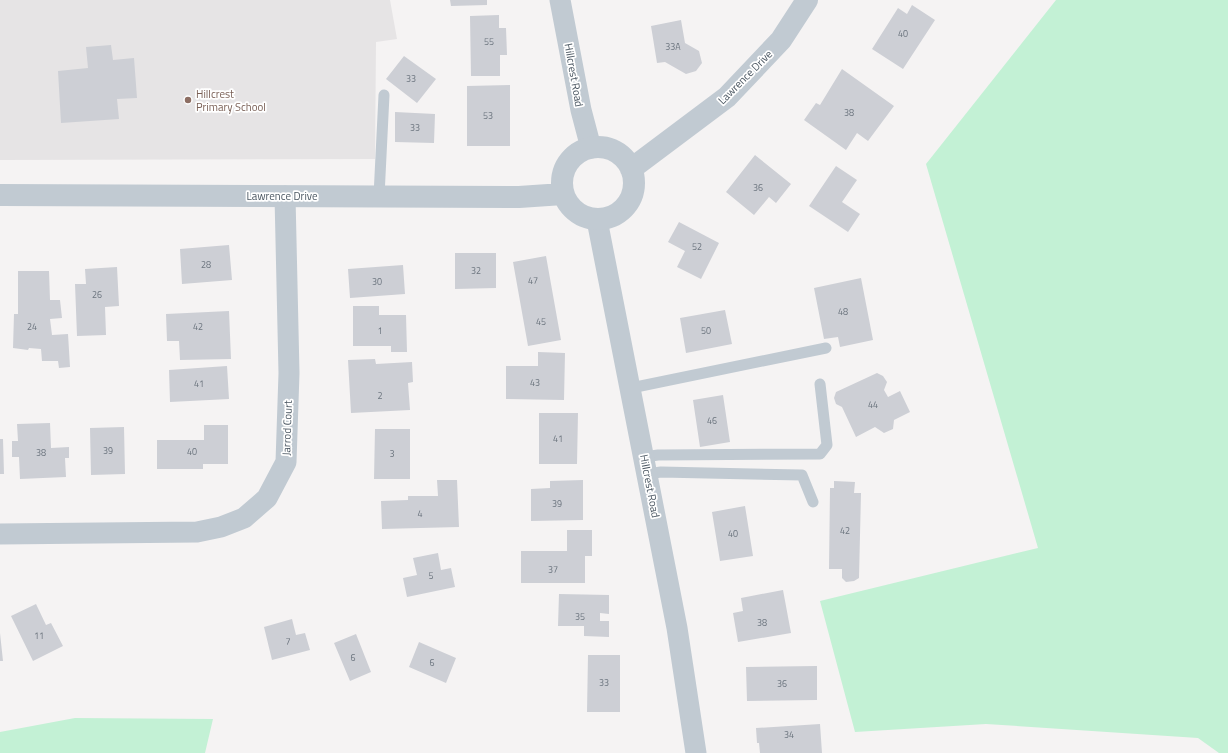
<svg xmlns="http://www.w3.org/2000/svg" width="1228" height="753" font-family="'Titillium Web',sans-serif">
	<rect width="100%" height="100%" fill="#f5f3f3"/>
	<path fill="#e6e4e5" d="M0 0H390L397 39 376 42 375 159 0 160Z"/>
	<path fill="#c3f1d5" d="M1056 0H1228V753H1219L1198 738 986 724 855 732 820 601 1038 548 926 164Z
		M75 718 213 719 205 753H0V732Z"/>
	<path fill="#cdcfd5" d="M450 0H487V5L451 6Z
		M912 5 935 20 903 69 872 49 898 8 907 14Z
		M499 15V28H506L507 55H500V76H471L470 16Z
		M681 20 685 43 699 51 702 63 696 71 686 74 665 62 657 63 651 26Z
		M111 45 113 60 134 58 137 98 117 99 119 119 61 123 58 71 88 68 86 47Z
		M404 56 436 79 417 103 386 79Z
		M842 69 894 106 868 141 857 133 846 150 804 120 816 103 820 105Z
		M510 85V146H467V86Z
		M395 112 435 114 434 143 395 142Z
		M755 155 791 184 776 203 769 197 754 215 726 192Z
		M836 166 857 180 842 202 860 214 848 232 809 206Z
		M679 222 719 243 701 279 677 267 685 251 668 242Z
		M229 245 232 280 182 284 180 249Z
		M455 253H496V288L455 289Z
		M546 256 561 340 528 346 513 262Z
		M403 265 405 294 350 298 348 269Z
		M117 267 119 306 105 307 106 335 77 336 75 284H86L85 269Z
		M18 271H49L50 300H60L62 318 50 319 52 335 68 334 70 367 59 368 58 361H42L41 349 29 348 28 350 13 348 14 314H18Z
		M861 278 873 340 840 347 838 337 824 339 814 288Z
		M353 306H379V315H406L407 352H391V346H353Z
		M725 310 732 344 686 353 680 318Z
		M229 311 231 359 180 360 179 341H167L166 314Z
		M538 352 565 353 564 400 506 399V366H538Z
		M375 359 376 364 412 362 413 382 408 383 410 410 351 413 348 360Z
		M227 366 229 399 170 402 169 370Z
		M877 373 883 376 887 382 884 390 888 397 900 391 910 412 894 420 893 429 884 433 875 427 856 437 842 407 836 404 834 398 836 392Z
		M723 395 730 442 700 447 693 400Z
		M539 413H578L577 464H539Z
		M50 423 51 448 69 447V458H65L66 477 20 479 19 457H12V441H18L17 424Z
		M204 425H228V464H203V469H157V440H204Z
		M124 427 125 474 91 475 90 428Z
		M375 429H410V479H374Z
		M0 439H3L4 474H0Z
		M437 480H457L459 527 382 529 381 501 408 500V496H438Z
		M583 480V520L531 521V489L550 488V481Z
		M834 481 855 482 854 493H861L859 578 854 581 846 582 842 578V569H829L830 488H834Z
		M745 506 753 556 720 561 712 512Z
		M567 530H592V556H585V583H521V551H567Z
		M438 553 441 570 451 568 455 587 407 597 403 578 417 575 413 558Z
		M783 590 791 633 738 642 733 613 743 611 741 598Z
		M559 594 609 595V614L600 613V621H609V637L584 636V626H558Z
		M36 604 46 625 51 623 63 646 33 661 11 616Z
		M292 619 296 635 305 633 310 650 272 660 264 627Z
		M0 633 3 661H0Z
		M356 634 371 672 350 681 334 643Z
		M419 642 456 658 446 683 409 667Z
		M588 655H620V712H587Z
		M817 666V700L747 701 746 667Z
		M820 724 822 753H760L759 743H757L756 728Z"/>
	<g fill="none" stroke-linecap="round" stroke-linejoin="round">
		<path stroke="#c1cad2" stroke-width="11" d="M379 196 384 95
			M631 388 826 348
			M644 457 658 455 820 454 827 445 820 384
			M647 474 661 472 802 475 813 502"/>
		<path stroke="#c1cad2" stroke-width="21" d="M560 0 581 110 591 148
			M597 220 677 628 696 753
			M0 534 197 532 221 527 244 518 267 498 286 462 289 373 285 196"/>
		<path stroke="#c1cad2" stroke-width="22" d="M562 183a36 36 0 1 1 72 0a36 36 0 1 1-72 0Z
			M631 169 727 97 781 40 807 0
			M0 195 519 197 563 194"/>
	</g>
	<circle fill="#8d6e63" stroke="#fff" stroke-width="1.5" cx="188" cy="100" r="4"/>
	<g text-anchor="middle" stroke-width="3.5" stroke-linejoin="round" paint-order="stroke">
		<g font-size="9" fill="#6b747e">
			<text x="903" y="37">40</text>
			<text x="489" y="45">55</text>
			<text x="673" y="50">33A</text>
			<text x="411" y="82">33</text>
			<text x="849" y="116">38</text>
			<text x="488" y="119">53</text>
			<text x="415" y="131">33</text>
			<text x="758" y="191">36</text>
			<text x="697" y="250">52</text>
			<text x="206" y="268">28</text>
			<text x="476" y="274">32</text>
			<text x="533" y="284">47</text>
			<text x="377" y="285">30</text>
			<text x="97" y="298">26</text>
			<text x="843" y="315">48</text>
			<text x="541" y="325">45</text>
			<text x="32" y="330">24</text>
			<text x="198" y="330">42</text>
			<text x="380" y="334">1</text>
			<text x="706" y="334">50</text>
			<text x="535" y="386">43</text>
			<text x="199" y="387">41</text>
			<text x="380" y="399">2</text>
			<text x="873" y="408">44</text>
			<text x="712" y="424">46</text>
			<text x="558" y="442">41</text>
			<text x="108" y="454">39</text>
			<text x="192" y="455">40</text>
			<text x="41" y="456">38</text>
			<text x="392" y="457">3</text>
			<text x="557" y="507">39</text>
			<text x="420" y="517">4</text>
			<text x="845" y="534">42</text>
			<text x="733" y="537">40</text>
			<text x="553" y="573">37</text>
			<text x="431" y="579">5</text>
			<text x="580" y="620">35</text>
			<text x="762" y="626">38</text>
			<text x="39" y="639">11</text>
			<text x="288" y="645">7</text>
			<text x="353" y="661">6</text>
			<text x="432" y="666">6</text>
			<text x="604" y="686">33</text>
			<text x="782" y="687">36</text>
			<text x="789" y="738">34</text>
		</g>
		<g font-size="11" fill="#4a5661" stroke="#fff">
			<text transform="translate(574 75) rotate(80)" y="4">Hillcrest Road</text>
			<text transform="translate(745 77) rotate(-45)" y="4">Lawrence Drive</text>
			<text x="282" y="200">Lawrence Drive</text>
			<text transform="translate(287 428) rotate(-88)" y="4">Jarrod Court</text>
			<text transform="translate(650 486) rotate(79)" y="4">Hillcrest Road</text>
		</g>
		<g font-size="11" fill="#785e54" stroke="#fff" text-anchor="start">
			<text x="196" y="98">Hillcrest<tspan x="196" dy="13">Primary School</tspan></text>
		</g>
	</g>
</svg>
